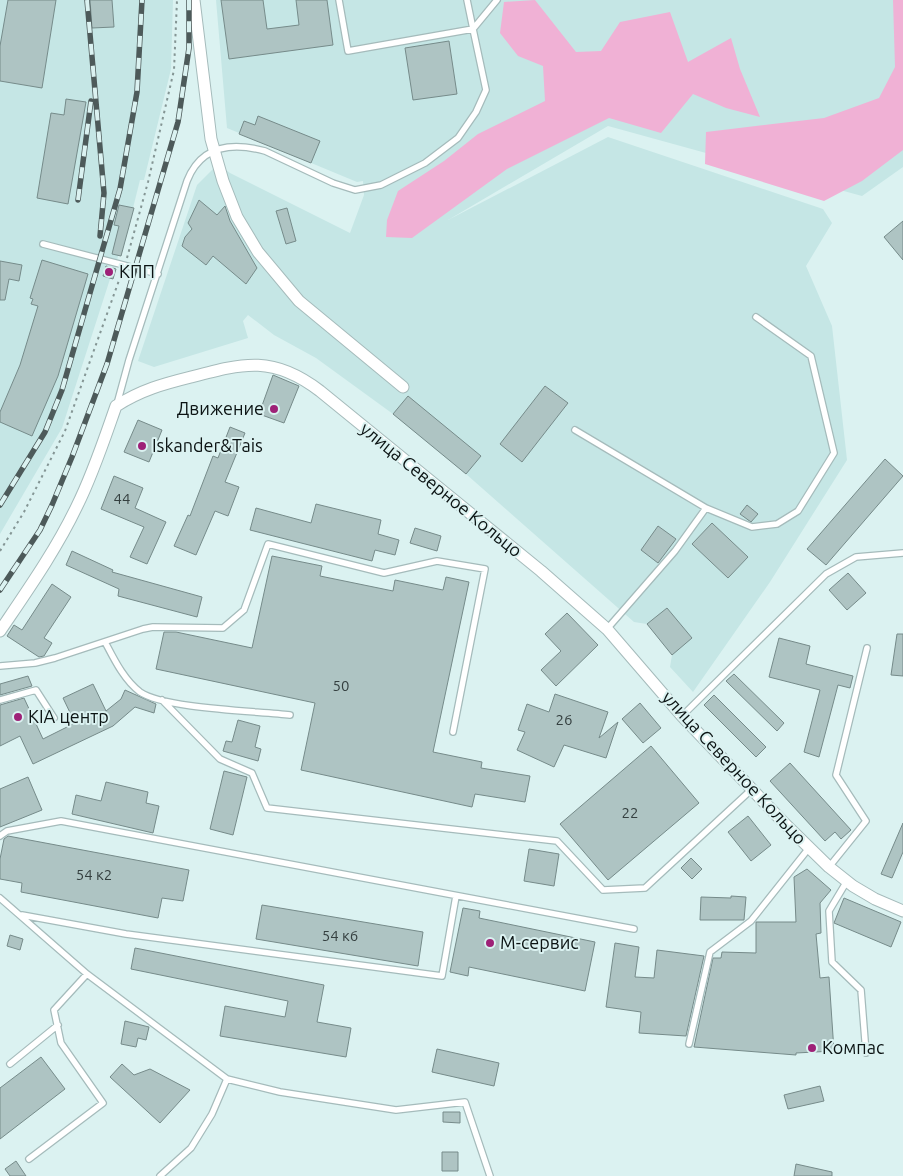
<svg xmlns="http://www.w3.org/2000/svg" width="903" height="1176" font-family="Ubuntu,sans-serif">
	<rect width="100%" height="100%" fill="#dbf2f1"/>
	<path fill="#c5e6e5" d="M0 0H173L171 69 144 180H140L121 256H118L113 279H110L62 428 0 534Z
		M216 0H903V167L862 196 608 126 448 220 608 137 823 209 832 223 806 266 832 326 847 460 770 582 693 692 670 667 672 655 647 624 634 622 466 474 393 414 316 358 274 335 248 315 243 321 248 338 154 367 138 361 197 185 218 164 230 173 350 233 364 195 363 181 357 182 227 128Z"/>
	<path fill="#f0b1d5" d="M535 0 576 52 601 51 620 22 670 12 688 62 731 38 740 69 760 117 726 108 693 94 661 133 609 118 507 169 412 238 386 237 387 220 398 191 444 161 478 134 545 101 543 66 518 56 500 33 504 2Z
		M893 0H903V150L862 181 824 201 705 164 706 132 824 118 879 98 895 67Z"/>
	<path fill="#aec4c3" stroke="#768b8a" d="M8 0H56L42 88 0 81V46Z
		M90 0H112L114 27 92 28Z
		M221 0H263L267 29 299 25 296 0H327L333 45 229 59Z
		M449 41 457 94 413 100 405 48Z
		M66 99 86 102 68 204 37 198 51 113 64 115Z
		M258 116 320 141 311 163 239 134 244 121 255 125Z
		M199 200 217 215 225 206 230 221 257 268 246 284 213 256 206 265 182 246 185 237 192 229 188 223Z
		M119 205 134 208 121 256 112 254 119 226 114 225Z
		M287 208 296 241 286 244 276 211Z
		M903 221V260L884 237Z
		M42 260 88 274 58 376 32 436 0 422V412L20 365 38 306 31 304 33 299 30 298Z
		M0 261 22 265 19 281 9 279 5 300H0Z
		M106 266 116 269 113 279 103 276Z
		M273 375 299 386 284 423 259 414Z
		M545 386 568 403 522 462 500 444Z
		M408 396 481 456 466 474 393 414Z
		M138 420 162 430 149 462 124 452Z
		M230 427 245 433 225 482 239 487 228 516 215 511 196 555 174 546 188 515 190 516 213 456 218 458Z
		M885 459 903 476 826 565 807 549Z
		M114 476 143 488 135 508 166 522 147 564 130 557 144 527 101 509Z
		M316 504 381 520 378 534 399 540 395 555 375 550 372 561 250 530 256 508 311 523Z
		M747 505 758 514 751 522 740 514Z
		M712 523 748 557 728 578 692 544Z
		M658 526 676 539 658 563 641 550Z
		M415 528 441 536 437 551 410 543Z
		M72 551 113 570 112 572 202 597 197 617 118 596 119 589 66 565Z
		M272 556 322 566 320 576 393 591 395 580 443 590 446 577 469 582 433 752 482 762 481 768 530 776 525 802 475 794 472 807 301 770 315 703 156 669 164 632H176L252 648Z
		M848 573 866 593 847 610 829 590Z
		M52 584 71 597 44 638 52 643 44 656 39 657 7 636 14 625 22 630Z
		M667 608 692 638 672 655 647 624Z
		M567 613 598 645 556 686 541 670 561 651 545 634Z
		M897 634H903V676L891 675Z
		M779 638 810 646 806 664 853 676 850 688 838 685 819 757 804 752 820 690 769 677Z
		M734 674 784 723 777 731 726 681Z
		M28 676 32 686 0 695V684Z
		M93 684 106 711 121 699 125 690 156 704 154 713 135 707 113 726 33 764 20 736 0 746V705L24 698 43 739 75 723 63 698Z
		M555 694 608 712 599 738 618 722 606 758 564 745 554 767 517 750 525 732 518 730 527 704 549 712Z
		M714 695 766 747 756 757 704 705Z
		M640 703 661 728 643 743 622 719Z
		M238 720 260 726 255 747 261 749 258 761 223 751 226 741 232 742Z
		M651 746 699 803 608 880 560 824Z
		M790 763 851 830 841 839 835 832 825 841 770 781Z
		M224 771 247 777 233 835 210 829Z
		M28 777 42 810 0 827V789Z
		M106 782 148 792 146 803 159 806 153 833 72 814 76 795 101 801Z
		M748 816 771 845 751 861 728 832Z
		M903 823V852L892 878 881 874Z
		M8 836 189 870 183 901 162 898 158 918 21 892 22 883 0 879V859L4 839Z
		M529 849 559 854 554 886 524 881Z
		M691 858 702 869 692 879 681 868Z
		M807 869 831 890 820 903 821 933 816 934 820 978 829 977 834 1051 796 1053V1055L694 1047 713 958H721L722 952 756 953V922H796L794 877Z
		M731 896 746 897 744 920H700L701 897 731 898Z
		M844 898 901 922 891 947 834 923Z
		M262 905 423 932 418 966 256 939Z
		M463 908 480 911 479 918 595 942 585 991 469 967 468 976 450 972Z
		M10 935 23 939 20 950 7 946Z
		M615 943 639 947 635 977 654 978 657 950 704 956 686 1036 639 1033 641 1012 606 1007Z
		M135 948 324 985 317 1022 351 1028 346 1057 220 1036 225 1006 285 1017 288 1001 131 969Z
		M125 1021 149 1027 146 1040 138 1038 136 1047 121 1044Z
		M437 1049 499 1063 494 1086 432 1072Z
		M41 1057 65 1089 0 1139V1088Z
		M122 1064 134 1075 150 1069 190 1090 160 1123 110 1077Z
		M820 1086 824 1101 788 1109 784 1095Z
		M443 1112H460V1123L443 1122Z
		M442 1152H458V1171H442Z
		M16 1161 26 1176H10L5 1169Z
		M796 1164 832 1172V1176H794Z"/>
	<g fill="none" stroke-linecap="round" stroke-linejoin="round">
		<g stroke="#a5bbbb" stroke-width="8">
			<path id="lane" d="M339 0 348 51 473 29 467 0
				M43 244 158 274
				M117 404 129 360 187 181C201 145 232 142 265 151L333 183 355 190 381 185 425 163 458 138 476 112 486 90 473 29 497 0
				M575 430 706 508
				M607 629 675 551 706 508 752 527 777 524 798 511 834 453 811 356 756 317
				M105 642C114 659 124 680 140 692 165 709 257 711 290 715
				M0 666 35 663 55 658 143 629 153 627 223 628 244 610 268 544 384 573 437 561 485 569 453 732
				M0 700 36 690 54 718
				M162 700 220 759 252 773 267 808 557 841 603 890 645 888 751 790
				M682 716 826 574 856 557 903 553
				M0 836 7 831 61 821 634 929
				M829 867 866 821 836 775 867 648
				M847 881 829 911 832 962 861 990 866 1053
				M0 898 87 974 227 1079 280 1092 396 1110 465 1102 490 1176
				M22 915 126 934 442 976 456 896
				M689 1044 710 952 751 921 809 848
				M10 1064 58 1025
				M29 1159 103 1103 61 1043 54 1010 87 974
				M160 1176 191 1148 212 1114 227 1079"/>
		</g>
		<g stroke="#a5bbbb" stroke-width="13">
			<path id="street" d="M194 0 211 139 223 181 237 217 258 252 299 301 403 387
				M0 631C27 591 56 550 77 506 93 474 104 440 116 406 141 390 163 384 191 377 244 363 273 355 320 391L541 571 607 629 682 716 785 824 829 867 853 886 875 899 903 911"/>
		</g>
		<path stroke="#849594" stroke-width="2" stroke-dasharray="2.5 4" stroke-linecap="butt" d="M127 258 148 182 174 70 177 0
			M0 551 24 512 65 431 122 272"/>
		<use href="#lane" stroke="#fff" stroke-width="5.5"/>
		<use href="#street" stroke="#fff" stroke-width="11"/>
		<g stroke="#4d5a5a" stroke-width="5.5">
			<path id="rail" d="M87 0 104 193 100 236
				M78 200 91 101
				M0 505 45 432 62 390 120 189 137 92 142 0
				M0 590 40 530 52 505 72 457 107 364 178 122 189 48V0"/>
		</g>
		<use href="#rail" stroke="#dbf2f1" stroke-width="4" stroke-dasharray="11" stroke-linecap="butt"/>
	</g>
	<g fill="#9e2177" stroke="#dbf2f1" stroke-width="2">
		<circle cx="109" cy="272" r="5"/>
		<circle cx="274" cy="409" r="5"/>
		<circle cx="142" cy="446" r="5"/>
		<circle cx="18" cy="717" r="5"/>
		<circle cx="490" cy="943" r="5"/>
		<circle cx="812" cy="1048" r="5"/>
	</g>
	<g text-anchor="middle" stroke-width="4" stroke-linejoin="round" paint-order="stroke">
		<g font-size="15" fill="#343f3f">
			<text x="122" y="504">44</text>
			<text x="341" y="691">50</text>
			<text x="564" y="725">26</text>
			<text x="630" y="818">22</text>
			<text x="94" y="880">54 к2</text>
			<text x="340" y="941">54 к6</text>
		</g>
		<g font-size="18" fill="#0b1313" stroke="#dbf2f1" text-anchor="start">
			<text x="119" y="278">КПП</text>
			<text x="264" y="415" text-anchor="end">Движение</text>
			<text x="152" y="452">Iskander&amp;Tais</text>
			<text x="28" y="723">KIA центр</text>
			<text x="500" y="949">М-сервис</text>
			<text x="822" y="1054">Компас</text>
		</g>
		<g font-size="18" fill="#0b1313" stroke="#dbf2f1">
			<text transform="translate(441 490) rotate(39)" y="6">улица Северное Кольцо</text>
			<text transform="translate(734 768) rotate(47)" y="6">улица Северное Кольцо</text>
		</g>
	</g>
</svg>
